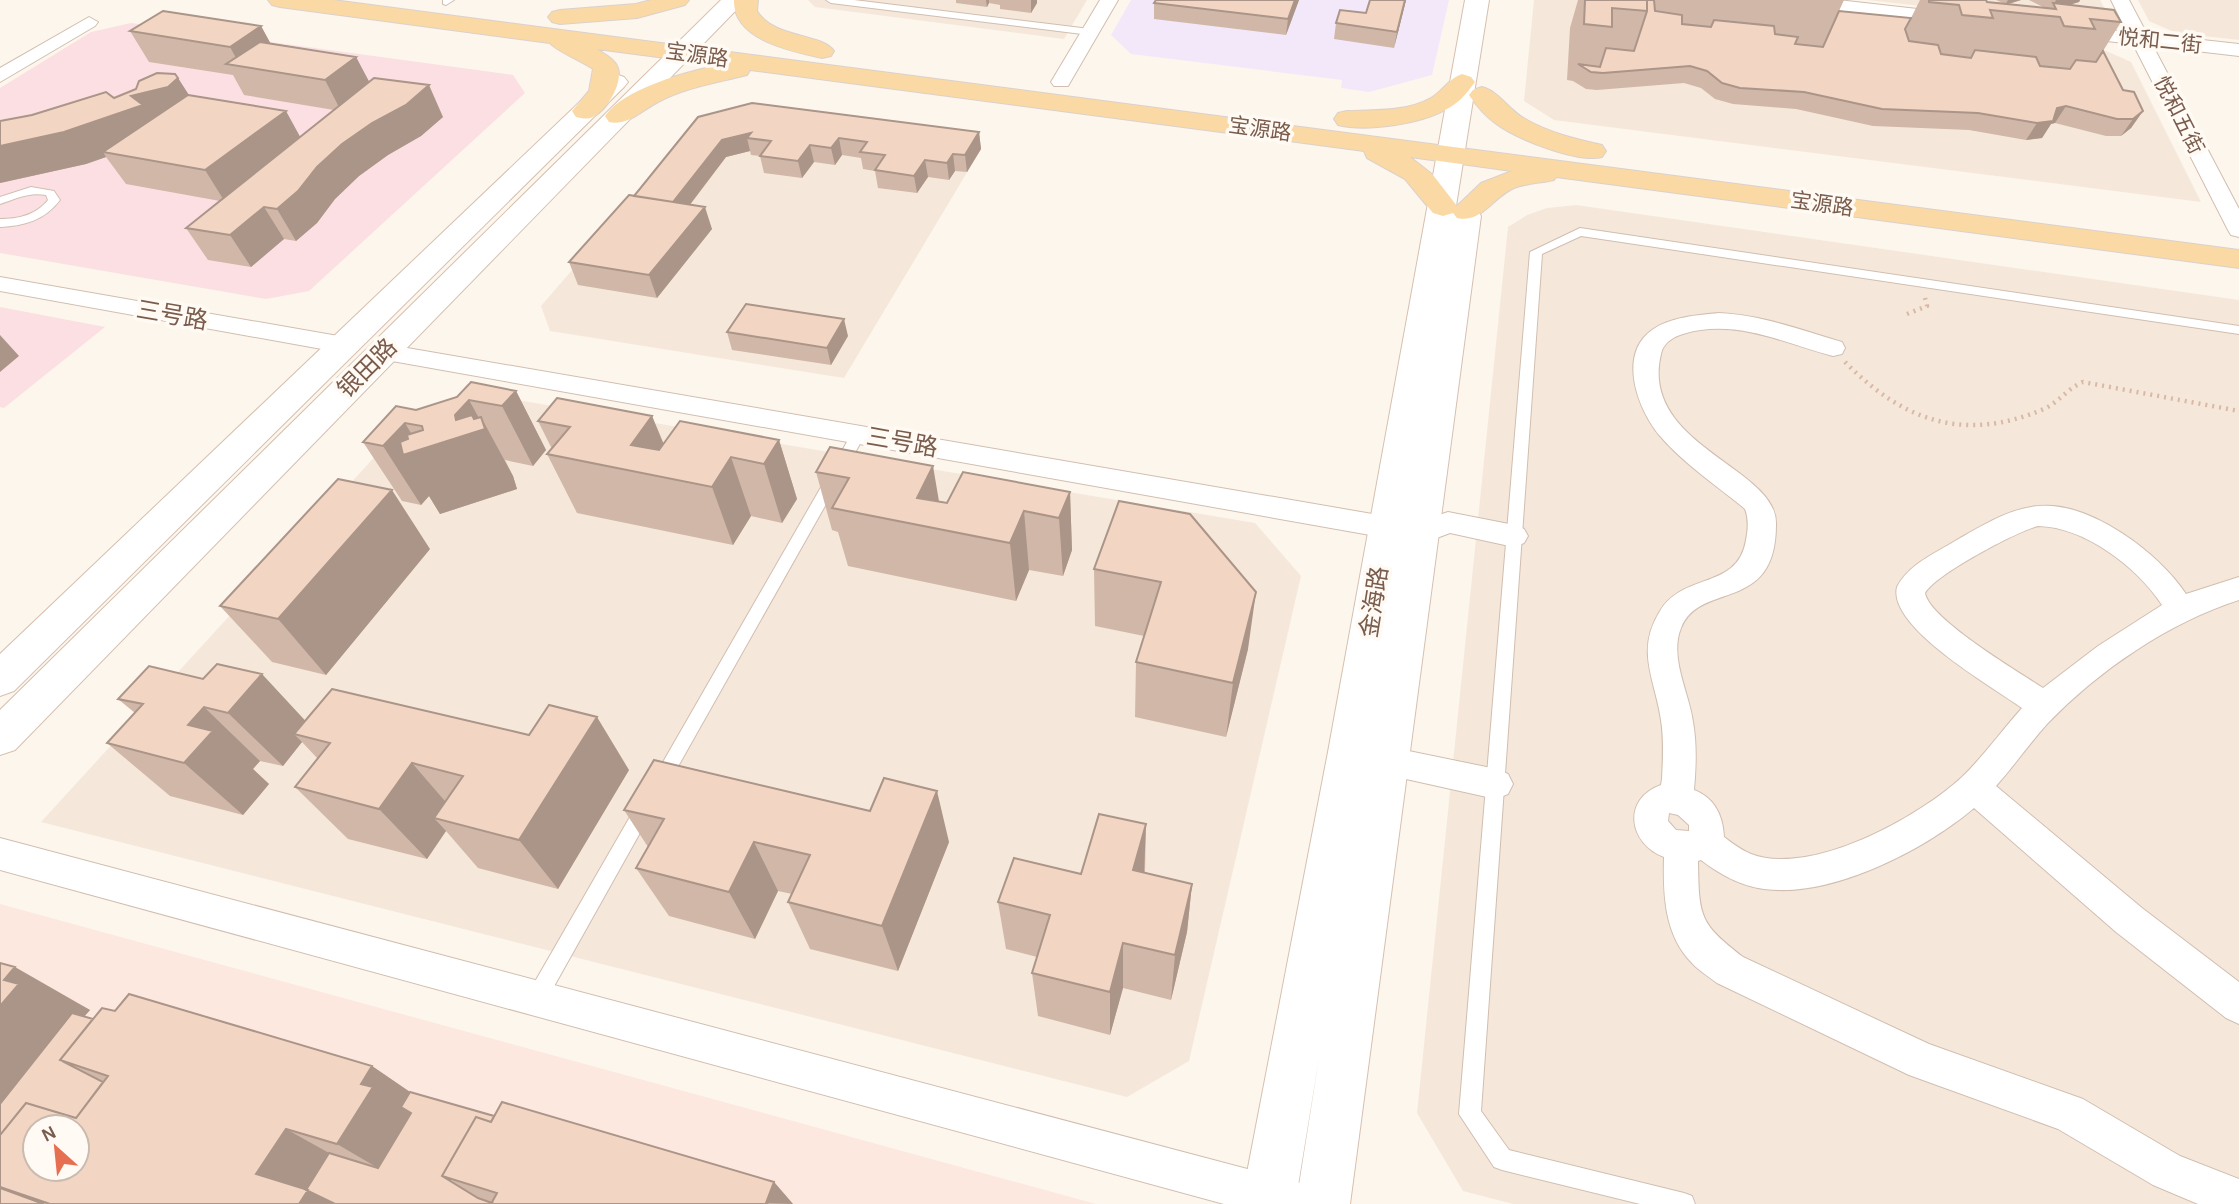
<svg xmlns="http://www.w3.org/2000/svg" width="2239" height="1204" font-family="Karla,'Noto Sans SC',sans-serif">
	<rect width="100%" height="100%" fill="#fdf6ec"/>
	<path fill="#f5e8da" d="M808 0H1087L1064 39 815 7Z
		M1534 0H1713L2084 41 2131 62 2201 202 1554 120 1524 101Z
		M1867 0H2100L2106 11 2076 23Z
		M2138 0H2239V40L2176 33 2149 21Z
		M692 131 981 149 844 378 550 331 541 306Z
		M1576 205 2239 300V1204H1513L1463 1191 1417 1113 1508 227 1527 215 1547 208Z
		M481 394 1255 523 1301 576 1189 1061 1127 1097 41 822 411 417Z"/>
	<path fill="#fde8e0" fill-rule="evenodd" d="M0 904 1096 1204H0ZM35 1127H77V1169H35Z"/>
	<path fill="#f3e8fa" d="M1131 0H1449L1432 75 1369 92 1341 88 1342 80 1131 54 1111 35Z"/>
	<path fill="#fbdfe3" d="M131 23 513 75 525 93 309 291 266 299 0 253V88L91 32Z
		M0 307 105 327 4 408 0 407Z"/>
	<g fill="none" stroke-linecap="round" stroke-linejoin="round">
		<g stroke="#d1beb0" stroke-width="2">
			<path id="lane" d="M443 0H454L446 5 443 4Z
				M826 0H854L1090 29 1095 32 1090 35 831 3Z
				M31 187 54 191 60 200C45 220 24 226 0 227V219C19 219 36 215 48 200L46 195C28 192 16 199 0 204V197Z
				M1580 228 2239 326V334L1581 236 1542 254 1481 1111 1509 1150 1684 1193 1692 1196 1695 1204H1640L1502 1170 1494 1167 1459 1114 1530 252Z
				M858 430 865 435 667 786 661 789 655 786 652 781 655 776 851 435Z
				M644 801 650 803 653 809 650 815 543 1006 536 1009 529 1006 526 999 529 992 638 803Z"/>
		</g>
		<g stroke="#d1beb0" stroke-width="2">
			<path id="street" d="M1100 0H1118L1068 86H1054L1051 82Z
				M1780 0H1838L1953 13 1962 18 1953 23 1789 5Z
				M2111 0H2129L2147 34 2239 44V56L2153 46 2239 209V237L2231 235 2228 230 2133 44 2072 37 2063 31 2072 25 2127 32Z
				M89 17 98 22 95 26 0 82V68Z
				M0 277 344 337 353 339 356 345 353 351 344 353 0 291Z
				M1719 313C1762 315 1801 330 1842 342L1845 348 1842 354 1833 356C1784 343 1735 318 1683 334 1673 337 1663 343 1661 354 1639 445 1776 467 1776 523 1777 615 1700 580 1681 628 1669 658 1689 692 1693 722 1697 744 1696 768 1694 790 1715 798 1723 816 1724 837 1732 843 1741 850 1751 854 1811 877 1919 817 1962 777 1984 756 2002 730 2022 708 1993 687 1887 627 1897 587 1909 564 1934 554 1955 541 1980 527 2009 508 2039 506 2090 501 2160 554 2186 594L2239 577V600C2168 623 2099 670 2047 724 2029 744 2014 766 1996 786L2142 908 2239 982V1024L2226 1018 2116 932 1974 808C1923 851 1831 898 1764 889 1741 886 1719 874 1701 860L1698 861C1699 917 1699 923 1743 957L1929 1044 2083 1099 2180 1156 2239 1179V1204H2198L2153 1185 2058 1129 1909 1075 1717 983C1708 976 1698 970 1691 962 1664 934 1663 893 1664 857 1628 843 1622 799 1661 785L1662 779C1663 759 1664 739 1661 720 1655 679 1635 651 1660 611 1683 572 1738 590 1746 540 1748 530 1749 519 1745 509 1716 485 1684 464 1660 436 1638 410 1617 355 1652 330 1670 317 1698 315 1719 313ZM2038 526C2085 527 2137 567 2162 605L2098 646 2043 688C2019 672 1929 619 1925 593 1936 574 2016 532 2038 526ZM1669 813 1678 815 1689 825V831L1676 830 1668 821Z
				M384 344 1419 522 1448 512 1514 525 1524 529 1528 536 1524 543 1514 547 1450 533 1421 544 375 358 372 352 375 346Z
				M1370 743 1496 769 1508 774 1513 784 1508 794 1496 799 1370 771 1358 767 1354 757 1358 747Z
				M0 838 1300 1183 1315 1189 1321 1204H1224L0 870Z"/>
		</g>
		<g stroke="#d6c0b0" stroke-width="2">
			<path id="secondary" d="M721 0H746L15 750 0 755V710Z
				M1465 0H1489L1455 212 1467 207 1477 210 1481 216 1350 1204H1296L1319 1058 1295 1204H1241L1328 752Z
				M615 74 624 77 628 82 624 87 14 691 0 696V654L606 77Z"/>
		</g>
		<g stroke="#dad1cd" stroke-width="2">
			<path id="primary" d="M268 0H333L2239 250V268L1556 177 1554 180C1541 183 1527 183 1514 188 1493 197 1481 224 1457 218L1453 213 1443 216 1433 213 1405 179 1367 158 1364 151 750 70 747 75C716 83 687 87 658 102 641 111 628 126 609 122L605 116C624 88 687 72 719 65L597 49C604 54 615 59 618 68 623 84 607 110 593 117 587 120 581 118 576 117L572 111 589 91 593 69C583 62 555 50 550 43L280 7 272 5ZM1410 157 1512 171 1481 183 1457 206 1433 175Z
				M651 0H689L685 5 637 18 560 24 552 22 548 17 552 12 560 10 636 4Z
				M734 0H758L757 11C774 39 822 33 834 51L831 56 822 58C791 51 733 40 734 0Z
				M1462 74 1471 77 1475 82C1467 93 1459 103 1447 109 1421 124 1367 132 1338 125L1334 119 1338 113 1347 111C1374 110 1406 112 1431 98 1443 91 1449 78 1462 74Z
				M1482 87C1499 91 1510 112 1527 120 1550 133 1576 139 1602 145L1606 151 1602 157C1577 163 1516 139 1495 123 1484 115 1476 105 1469 95L1473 90Z"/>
		</g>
		<path stroke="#d9b8a5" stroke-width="4.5" stroke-dasharray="2 5" stroke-linecap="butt" d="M1907 314 1927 306 1925 298
			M1845 362C1903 421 1964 443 2044 409 2059 402 2068 388 2083 382L2239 411"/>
		<use href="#lane" fill="#fff" fill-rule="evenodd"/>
		<use href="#street" fill="#fff" fill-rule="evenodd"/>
		<use href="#secondary" fill="#fff" fill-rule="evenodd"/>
		<use href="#primary" fill="#fbd9a5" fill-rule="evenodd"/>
	</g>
	<path fill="#d1b7a8" d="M956 0H1031V3V0H1037V3L1031 13 1000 9V5L989 3 987 7 956 3Z
		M1156 0H1299L1286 35 1154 19V3Z
		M1370 0H1406L1394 48 1334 39 1336 23 1366 13Z
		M1578 0H1844L1839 11 1911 18 1920 0H1986L1987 2 2003 3 1996 0H2021L2008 4 2045 8 2029 0H2080L2079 2 2068 5 2121 22 2103 51 2123 90 2143 111 2131 128 2121 136H2106L2055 123 2051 124 2042 138 2026 140 1969 130 1873 126 1796 109 1733 104 1715 99 1701 88 1684 83 1597 90 1586 89 1573 81 1567 80 1570 28Z
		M261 26 270 43 356 57 369 82 443 117 421 136 388 155 359 176 335 199 317 223 296 241 284 239 251 267 208 260 186 228 220 201 126 184 106 157 86 164 0 183V121L114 98 178 78 188 95 300 137 334 110 244 95 233 75 149 62 130 31Z
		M698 117 979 132 981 149 967 172 955 171 949 180 928 177 917 193 878 188 875 171 863 169 861 158 842 155 835 165 814 162 802 178 764 173 760 156 751 155 750 151 726 157 690 205 712 229 657 298 578 285 569 262 634 196Z
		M727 332 848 336 831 365 732 350Z
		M516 391 546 450 533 466 505 460 513 476 517 489 440 514 429 496 421 505 402 501 363 442 416 410Z
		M652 416 664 444 779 440 797 499 782 523 751 516 733 545 577 513 547 454 552 449 538 421Z
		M830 447 939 502 947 503 1070 492 1072 550 1063 576 1029 570 1016 601 848 566 838 532 832 530 816 472Z
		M1119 501 1248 649 1226 737 1135 717 1136 662 1144 636 1095 626 1094 569Z
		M430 549 326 675 272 662 220 606Z
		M149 666 305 721 629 770 558 889 478 868 446 831 427 859 348 839 295 787 318 759 302 742 283 766 260 761 253 769 269 784 243 815 170 796 107 743 135 713 118 699Z
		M624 810 870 811 949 842 898 971 810 949 788 902 792 894 778 891 755 939 669 916 636 868 648 847Z
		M1146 824 1145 873 1192 884 1187 932 1171 1000 1123 988 1110 1035 1038 1016 1032 973 1037 957 1006 949 998 902 1081 874Z
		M0 963 90 1010 84 1017 93 1019 115 1011 372 1066 410 1092 494 1116 774 1182 793 1204H0Z"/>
	<path fill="#aa9588" d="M986 0H989V3L987 7Z
		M1031 0H1037V3L1031 13Z
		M1295 0H1299L1286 35 1288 19Z
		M1405 0H1406L1394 48 1397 32Z
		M2008 0H2021L2005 5Z
		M2056 0H2080L2079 2 2056 9 2054 4Z
		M261 26 278 57 241 67 230 47Z
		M356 57 372 87 341 111 325 80Z
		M178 78 198 109 103 152 106 157 86 164 0 183V146Z
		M429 85 443 117 421 136 388 155 359 176 335 199 317 223 296 241 277 209 317 167 342 144Z
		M2066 106 2055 123 2051 124 2042 138 2026 140 2037 123 2057 108Z
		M286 111 303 142 225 202 205 170Z
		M2143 111 2131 128 2121 136 2133 119Z
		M979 132 981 149 967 172 965 155Z
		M751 133 747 138 750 151 726 157 675 224 669 207 722 140Z
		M839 138 842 155 835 165 831 148Z
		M810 145 814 162 802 178 798 161Z
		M953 154 955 171 949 180 947 163Z
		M925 160 928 177 917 193 914 176Z
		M264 207 284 239 251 267 230 235Z
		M705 207 712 229 657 298 649 275Z
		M844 319 848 336 831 365 827 348Z
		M0 335 19 356 0 372Z
		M516 391 546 450 533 466 502 406Z
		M469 400 485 429 481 417 513 476 517 489 440 514 429 496 421 505 383 446 405 423 421 450Z
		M652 416 676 475 631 445Z
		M779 440 797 499 782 523 764 464Z
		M731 457 751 516 733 545 712 487Z
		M933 466 943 525 917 498Z
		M392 490 430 549 326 675 278 619Z
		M1070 492 1072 550 1063 576 1059 518Z
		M1024 511 1029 570 1016 601 1010 543Z
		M1256 592 1248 649 1226 737 1233 683Z
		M262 674 313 729 294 734 302 742 283 766 228 713Z
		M204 707 260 761 253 769 269 784 243 815 184 763 188 725Z
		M597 717 629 770 558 889 519 840Z
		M412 763 457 815 434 818 446 831 427 859 379 809Z
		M937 791 949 842 898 971 882 926Z
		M1146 824 1144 874 1133 870Z
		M754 842 778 891 755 939 729 892Z
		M1192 884 1187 932 1171 1000 1175 955Z
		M1123 943V988L1110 1035V992Z
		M15 967 90 1010 82 1019 0 1146V981L4 980Z
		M372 1066 426 1103 395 1178 337 1144 361 1084Z
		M286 1129 347 1163 335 1204H299L256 1174Z
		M774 1182 793 1204 766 1203Z"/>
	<path fill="#f3d5c3" stroke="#aa9588" stroke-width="2" fill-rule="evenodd" d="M1156 0H1295L1288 19 1154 3Z
		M1370 0H1405L1397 32 1336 23 1340 10 1366 13Z
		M1585 0H1647V11L1612 8V27L1584 24Z
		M1647 0H1654L1655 11 1682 15V24L1711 27 1714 20 1774 26 1775 34 1798 37 1795 44 1823 47 1839 11 1911 18 1905 29 1909 41 1938 45 1941 54 1971 58 1975 50 2036 57 2040 66 2070 69 2076 60 2096 62 2103 51 2123 90 2134 92 2143 111 2133 119H2117L2066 106 2057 108 2053 121 2037 123 1978 113 1882 109 1804 92 1740 88 1722 83 1707 71 1690 66 1603 73 1591 72 1578 64 1600 67 1606 48 1634 51 1647 11Z
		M1929 0H1986L1987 2 2056 9 2053 3 2114 10 2121 22 2090 19 2095 29 2064 26 2060 17 1990 10 1993 18 1962 15 1959 5 1929 2Z
		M163 11 261 26 230 47 130 31Z
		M260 42 356 57 325 80 226 64Z
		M157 73 175 74 178 78 168 87 131 96 143 105 64 132 0 146V121L32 115 106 92 114 98 136 89 139 81Z
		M374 78 429 85 406 105 372 123 342 144 317 167 298 191 277 209 264 207 230 235 186 228Z
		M188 95 286 111 205 170 103 152Z
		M752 103 979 132 965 155 953 154 947 163 925 160 914 176 875 170 885 155 860 152 867 142 839 138 831 148 810 145 798 161 760 156 771 141 747 138 751 133 722 140 673 202 634 196 698 117Z
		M629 195 705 207 649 275 569 262Z
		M746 304 844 319 827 348 727 332Z
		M471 382 516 391 502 406 469 400 455 415 456 420 472 415 474 419 481 417 485 429 403 455 400 442 408 439 407 435 423 430 422 426 405 423 383 446 363 442 396 406 416 410 457 397Z
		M557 398 652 416 631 445 659 450 680 421 779 440 764 464 731 457 712 487 547 454 570 427 538 421Z
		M830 447 933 466 917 498 947 503 963 472 1070 492 1059 518 1024 511 1010 543 832 508 849 478 816 472Z
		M338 479 392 490 278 619 220 606Z
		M1119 501 1190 514 1256 592 1233 683 1136 662 1161 582 1094 569Z
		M217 664 262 674 228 713 204 707 188 725 213 731 184 763 107 743 143 704 118 699 149 666 203 679Z
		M332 689 529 735 549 705 597 717 519 840 434 818 463 776 412 763 379 809 295 787 330 743 294 734Z
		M654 760 870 811 884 778 937 791 882 926 788 902 810 855 754 842 729 892 636 868 664 819 624 810Z
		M1099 814 1146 824 1133 870 1192 884 1175 955 1123 943 1110 992 1032 973 1050 915 998 902 1014 858 1081 874Z
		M0 963 15 967 4 980 19 984 0 1006Z
		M129 994 372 1066 361 1084 373 1087 337 1144 286 1129 256 1174 308 1190 299 1204H50L0 1187V1135L26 1103 76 1118 108 1076 60 1060 102 1008 115 1011ZM35 1127H77V1169H35Z
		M72 1013 93 1019 60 1060 103 1082 76 1118 26 1103 0 1135V1104Z
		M410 1092 494 1116 491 1122 476 1117 442 1176 478 1198 492 1203 491 1204H335L306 1190 329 1153 378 1168 411 1113 401 1107Z
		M502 1102 774 1182 766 1203 768 1204H491L497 1193 442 1176 476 1117 491 1122Z
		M0 1188 41 1203 44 1204H0Z"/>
	<g text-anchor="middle" stroke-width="7" stroke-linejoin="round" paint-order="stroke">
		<g font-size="21" fill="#7a5c4d" stroke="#fffaf3">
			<text transform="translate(2160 41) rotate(6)" y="7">悦和二街</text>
			<text transform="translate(697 55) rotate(8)" y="7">宝源路</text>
			<text transform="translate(2179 115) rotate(63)" y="7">悦和五街</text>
			<text transform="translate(1260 129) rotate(8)" y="7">宝源路</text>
			<text transform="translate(1822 204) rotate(8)" y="7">宝源路</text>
		</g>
		<g font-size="24" fill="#7a5c4d" stroke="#fffaf3">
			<text transform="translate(172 315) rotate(10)" y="8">三号路</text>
			<text transform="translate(367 368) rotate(-45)" y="8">银田路</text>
			<text transform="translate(902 442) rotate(10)" y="8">三号路</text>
			<text transform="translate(1374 602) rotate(-81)" y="8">金海路</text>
		</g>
	</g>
	<g transform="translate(56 1148) rotate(333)"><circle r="33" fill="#fffaf3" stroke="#cabbb1" stroke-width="2"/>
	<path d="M0-5L12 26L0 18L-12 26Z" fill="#e76f51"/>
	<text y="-10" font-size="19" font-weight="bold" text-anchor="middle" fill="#7a5c4d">N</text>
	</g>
</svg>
